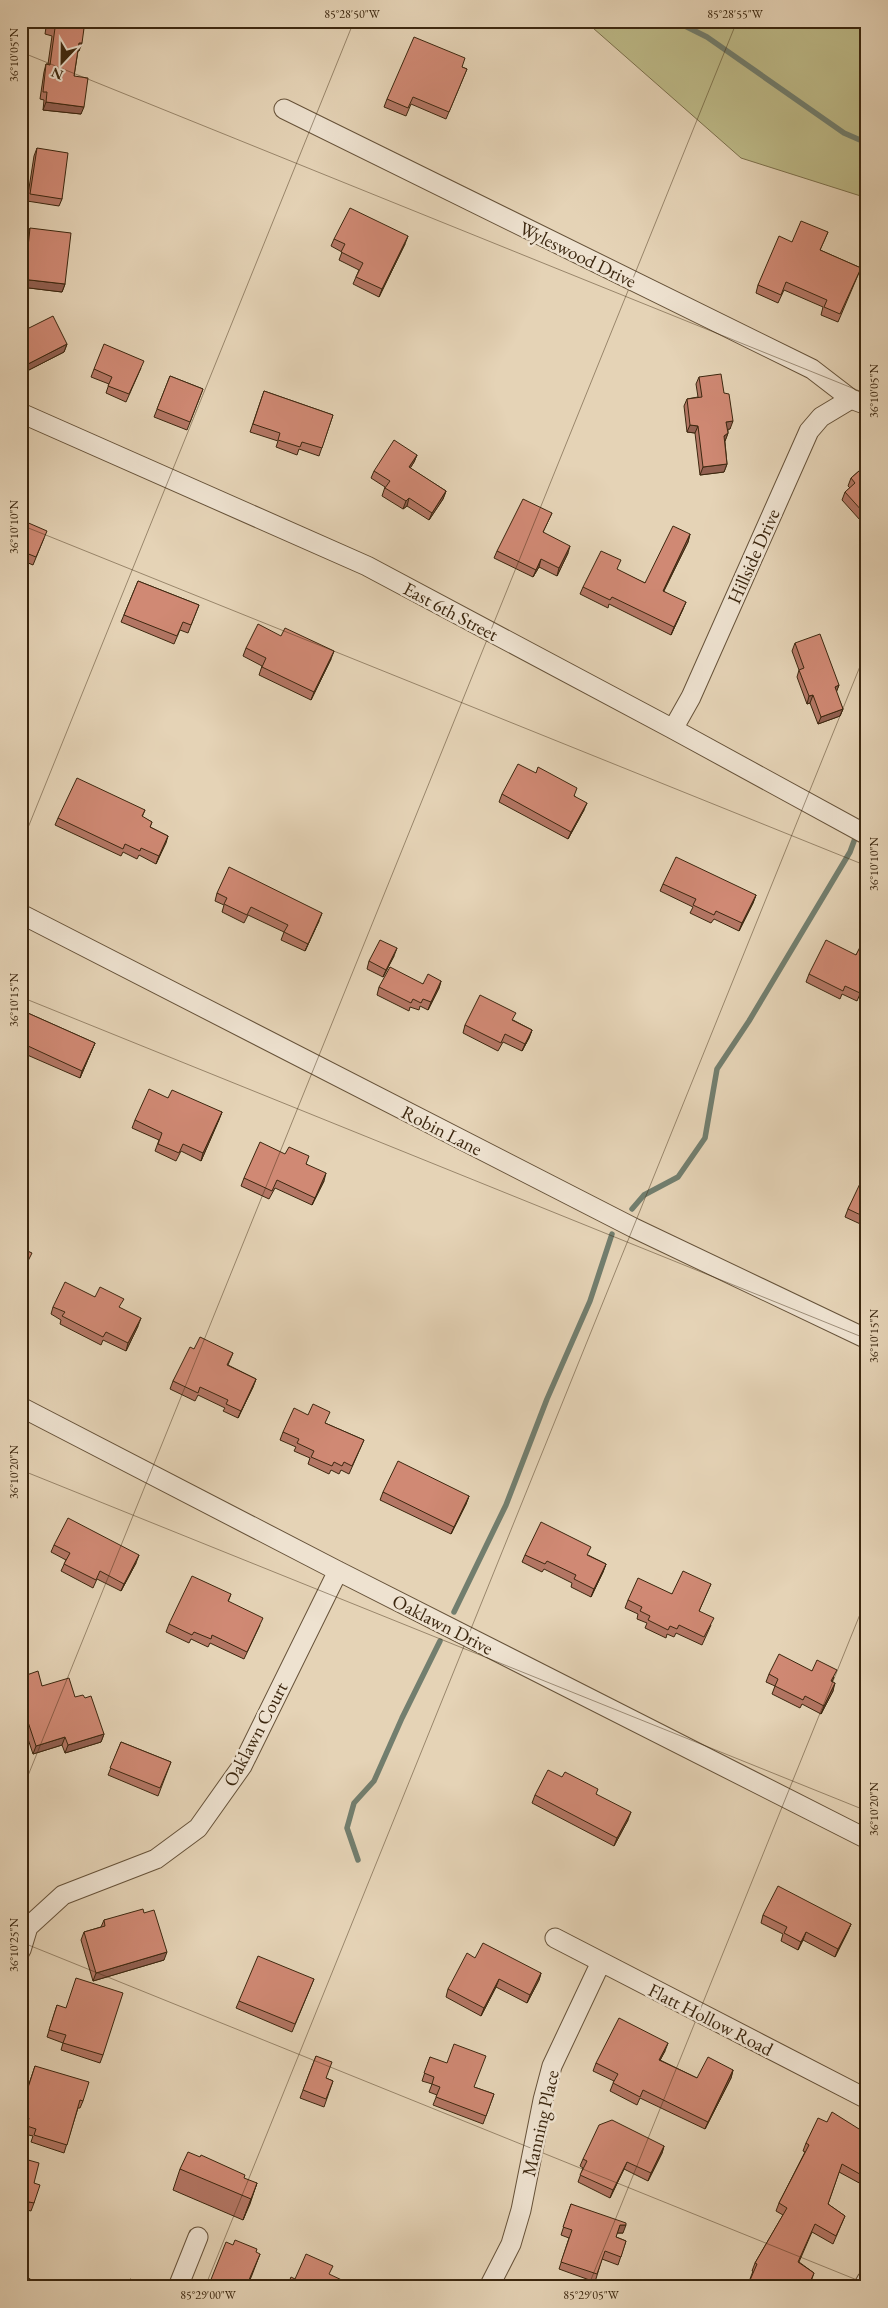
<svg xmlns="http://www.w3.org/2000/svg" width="888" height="2308" font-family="'EB Garamond',serif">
	<rect width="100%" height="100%" fill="#e5d3b6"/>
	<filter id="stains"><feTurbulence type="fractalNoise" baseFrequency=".004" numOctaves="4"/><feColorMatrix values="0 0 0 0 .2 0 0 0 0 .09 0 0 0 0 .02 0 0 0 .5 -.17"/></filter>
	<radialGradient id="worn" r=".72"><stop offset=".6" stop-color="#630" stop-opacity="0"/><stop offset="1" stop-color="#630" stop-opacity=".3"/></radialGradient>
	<path fill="#bdba88" stroke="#7c704c" d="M585 21H867V198L741 158Z"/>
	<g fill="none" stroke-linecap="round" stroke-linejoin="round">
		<path stroke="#727e6e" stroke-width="5.5" d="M675 21 707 37 844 133 867 143
			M866 817 867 814
			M632 1209 644 1195 678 1177 705 1138 717 1069 749 1021 850 852 857 833
			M454 1612 506 1505 547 1399 590 1301 612 1234
			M358 1860 347 1828 354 1803 374 1781 402 1718 440 1641"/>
		<g stroke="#665239" stroke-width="21">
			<path id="street" d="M284 109 812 369 851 399 867 405
				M21 413 367 566 673 729 867 835
				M673 729 691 697 809 431 821 417 851 399
				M21 914 634 1228 867 1339
				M21 1407 338 1571 867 1839
				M555 1938 867 2099
				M21 1950 28 1927 63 1895 156 1859 198 1828 242 1766 338 1571
				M178 2287 198 2237
				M489 2287 511 2244 521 2210 543 2100 552 2066 601 1962
				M863 2287 867 2280"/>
		</g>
		<use href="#street" stroke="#eee2d0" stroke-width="19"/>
	</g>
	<path fill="#b37664" stroke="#3c270f" d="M47 21H85L79 51H78L74 76 81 114 43 110 44 100 40 99 44 72 46 64H48L52 36 45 34Z
		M462 67 467 69 446 119 411 104 406 116 384 107 387 99Z
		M37 148 62 199 59 206 27 201 34 156Z
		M30 228 65 284 62 292 21 287V256L25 257 27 236Z
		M828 232 820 250 861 268 838 322 821 315 823 307 784 290 778 303 756 293 758 285 792 242Z
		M334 239 405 244 379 297 353 284 359 270 339 260 342 252 331 246Z
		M21 332 67 344 64 352 25 372 21 365Z
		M141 368 126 402 106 393 109 384 91 377 94 369Z
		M170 376 203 389 187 430 154 417Z
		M699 377 724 393 730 429H728V433L725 441V442L727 464 724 472 700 475 695 433 687 432 684 406 687 399 698 397 696 384Z
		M264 391 333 415 319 456 299 449 297 455 276 447 278 441 250 432Z
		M417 455 414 462 410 468 446 491 443 499 429 520 407 506 403 509 382 496 385 487 371 478 374 471Z
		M867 464V514L860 520 842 500 845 492 850 488 848 486 851 478Z
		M21 506 24 521 44 538 33 565 21 560Z
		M552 513 543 532 568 553 557 576 539 567 533 577 494 558 497 551Z
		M690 534 688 542 664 591 683 609 671 635 609 604 608 608 580 594 583 587 617 570 645 583Z
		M138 581 199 605 188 633 180 630 174 644 121 622Z
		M795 643 839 685 836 692 843 709 840 716 818 724 810 703 807 704 797 677 799 670 792 651Z
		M246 648 331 659 311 700 259 675 262 666 243 656Z
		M536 773 575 796 584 810 568 839 499 802 502 794Z
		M145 810 142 817 152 822 150 827 168 836 156 864 139 855 137 859 123 852 121 856 55 825 58 818Z
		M663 884 756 895 753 903 739 931 714 919 711 923 690 913 693 907 660 891Z
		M217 893 319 921 305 951 281 940 284 932 248 915 244 923 222 912 224 905 215 901Z
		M867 938V998L860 994 857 1001 842 994 840 999 806 982 809 974 856 955Z
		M394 956 383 977 367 969 369 961Z
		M441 981 439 988 428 1010 420 1006 419 1010 410 1007 409 1011 377 995 379 987 423 984Z
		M21 1010 95 1043 80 1078 25 1054 21 1063Z
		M513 1020 532 1030 529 1038 522 1051 503 1042 498 1051 463 1033 465 1025Z
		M168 1098 222 1112 201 1161 181 1151 176 1161 155 1151 159 1140 132 1128 135 1120Z
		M307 1164 324 1181 312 1205 275 1188 269 1199 241 1186 244 1178Z
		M867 1174V1227L845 1217 848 1209Z
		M95 1297 120 1308 138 1326 126 1351 103 1340 101 1345 60 1324 61 1320 51 1314 53 1307Z
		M194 1349 233 1353 228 1365 256 1379 253 1387 238 1418 223 1411 225 1408 198 1395 195 1401 170 1389 173 1381Z
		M325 1423 364 1440 349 1474 341 1470 339 1474 331 1470 329 1474 308 1464 310 1458 294 1451 296 1447 280 1440 283 1432Z
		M383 1492 469 1496 466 1504 451 1534 380 1500Z
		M54 1545 136 1563 121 1591 97 1579 93 1588 61 1571 66 1560 51 1552Z
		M525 1555H588L606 1564 603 1572 591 1597 571 1587 572 1583 544 1569 542 1572 522 1562Z
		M711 1584 699 1611 711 1625 702 1645 676 1633 674 1637 667 1634 666 1638 645 1628 647 1623 637 1619 638 1614 625 1608 628 1600 672 1594Z
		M231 1594 228 1602 260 1625 244 1659 210 1643 208 1647 191 1639 189 1643 166 1632 169 1624Z
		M812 1671 834 1677 832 1682 833 1691 821 1714 802 1704 800 1708 772 1694 775 1686 766 1682 769 1674Z
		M21 1677 42 1686 75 1697 104 1734 101 1742 65 1753 62 1745 33 1754 21 1718Z
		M121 1742 171 1762 158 1796 108 1775Z
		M596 1794 628 1820 614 1846 532 1803 535 1795Z
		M144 1913 164 1960 93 1981 81 1940 84 1932 101 1927 104 1920Z
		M763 1915 851 1924 848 1931 835 1957 803 1940 798 1950 781 1941 783 1934 761 1923Z
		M475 1958 541 1973 539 1980 527 2003 496 1987 481 2016 446 1997 448 1989Z
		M314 1979 292 2032 236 2008 239 2001Z
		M57 2005 103 2055 100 2063 61 2050 63 2043 47 2037Z
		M665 2051 660 2060 697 2078 733 2070 731 2078 705 2129 640 2098 637 2105 610 2091 614 2081 593 2071 596 2063Z
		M316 2056 326 2078 333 2081 324 2107 300 2098Z
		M430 2057 474 2087 494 2094 483 2124 433 2105 437 2095 429 2092 432 2084 422 2081Z
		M35 2066 83 2101 80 2108H78L64 2153 31 2142 33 2136 24 2134 26 2126 21 2124V2123L26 2109 21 2108Z
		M827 2122 867 2134V2178L863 2185 839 2172 828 2204 845 2216 833 2244 812 2232 799 2262 814 2273 809 2287H747L753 2271H752L755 2263 783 2215 776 2211 779 2203 805 2152 803 2151 806 2143Z
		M664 2146 662 2153 648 2181 624 2169 610 2198 578 2182 583 2168 580 2166 583 2159Z
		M21 2158 34 2183V2203L31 2211 27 2210 21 2228Z
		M180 2169 257 2183 243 2220 173 2190Z
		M571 2204 623 2233H617L616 2237 626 2241 618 2265 602 2259 595 2282 559 2269 569 2238 561 2235Z"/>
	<path fill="#926051" stroke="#3c270f" d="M79 43H82L79 51 76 50Z
		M46 102 84 107 81 114 43 110Z
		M408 236 405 244 379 297 382 289Z
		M21 279 65 284 62 292 21 287Z
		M67 344 64 352 25 372 28 364Z
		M733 421 730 429 724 430 726 422Z
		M690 425 698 426 695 433 687 432Z
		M728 433 725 441 721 443 724 436Z
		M417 455 414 462 406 475 409 467Z
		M727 464 724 472 700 475 703 467Z
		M446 491 443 499 429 520 432 513Z
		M409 498 407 506 403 509 406 501Z
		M867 509V514L860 520 863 512Z
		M690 534 688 542 660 598 663 591Z
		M570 546 568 553 557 576 559 568Z
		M541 559 539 567 533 577 536 570Z
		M686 602 683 609 671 635 674 627Z
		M334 651 331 659 311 700 314 692Z
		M839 685 836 693 835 687Z
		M813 695 810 703 807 704 809 696Z
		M843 709 840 716 818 724 821 717Z
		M587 803 584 810 568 839 571 832Z
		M168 836 166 843 156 864 159 856Z
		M756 895 753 903 739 931 742 923Z
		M322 913 319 921 305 951 308 944Z
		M397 948 394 956 383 977 386 970Z
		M441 981 439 988 428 1010 431 1002Z
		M532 1030 529 1038 522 1051 525 1044Z
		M95 1043 80 1078 82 1071Z
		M222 1112 219 1120 201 1161 203 1153Z
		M326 1173 324 1181 312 1205 315 1198Z
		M141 1318 138 1326 126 1351 128 1343Z
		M256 1379 253 1387 238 1418 241 1411Z
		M469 1496 466 1504 451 1534 454 1527Z
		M139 1555 136 1563 121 1591 124 1584Z
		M606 1564 603 1572 591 1597 594 1589Z
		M835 1683 833 1691 821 1714 824 1706Z
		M104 1734 101 1742 65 1753 68 1745Z
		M65 1737 62 1745 33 1754 36 1746Z
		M631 1812 628 1820 614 1846 617 1838Z
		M851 1924 848 1931 835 1957 838 1949Z
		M806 1932 803 1940 798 1950 801 1942Z
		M167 1952 164 1960 93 1981 96 1973Z
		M541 1973 539 1980 527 2003 530 1995Z
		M499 1979 496 1987 481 2016 484 2008Z
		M668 2043 665 2051 656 2068 659 2060Z
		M733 2070 731 2078 705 2129 708 2122Z
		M664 2146 662 2153 648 2181 651 2173Z
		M627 2162 624 2169 610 2198 613 2190Z
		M257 2183 250 2204 243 2220 251 2199Z
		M620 2225H626L623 2233H617Z
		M260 2254 252 2275 247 2287H246Z"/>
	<path fill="#d08974" stroke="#3c270f" d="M48 21H85L82 43H79L74 76 88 78 84 107 46 102 47 92H43L46 64 50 65 55 28 48 27Z
		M414 37 465 58 462 67 467 69 449 112 413 97 408 108 387 99Z
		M37 148 68 153 62 199 30 194Z
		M350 208 408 236 382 289 356 277 363 263 341 252 345 244 334 239Z
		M801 221 828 232 820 250 861 268 840 314 824 307 827 300 786 282 781 295 758 285 779 236 792 242Z
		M30 228 71 233 65 284 21 279V256L27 257Z
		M53 316 67 344 28 364 21 352V332Z
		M104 344 144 361 129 394 108 386 112 377 94 369Z
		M721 374 724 393 729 394 733 421 726 422 728 433 724 436 727 464 703 467 698 426 690 425 687 399 702 397 699 377Z
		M170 376 203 389 190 422 157 409Z
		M264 391 333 415 322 448 302 442 300 447 278 440 280 433 253 424Z
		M394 440 417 455 409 467 446 491 432 513 409 498 406 501 385 488 390 481 374 471Z
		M867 464V509L863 512 845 492 855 483 851 478Z
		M523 499 552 513 543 532 570 546 559 568 541 559 536 570 497 551Z
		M21 506 26 507 23 515 26 516 24 521 47 531 36 557 21 551Z
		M673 526 690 534 663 591 686 602 674 627 612 597 610 600 583 587 601 551 621 560 617 569 645 583Z
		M138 581 199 605 191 625 183 622 177 636 124 615Z
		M258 624 281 636 285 628 334 651 314 692 262 667 266 658 246 648Z
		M820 634 839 685 835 687 843 709 821 717 813 695 809 696 799 670 804 668 795 643Z
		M518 764 536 773 538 767 577 788 574 796 587 803 571 832 502 794Z
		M77 778 145 810 142 816 152 822 150 827 168 836 159 856 141 848 140 851 125 844 123 849 58 818Z
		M676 857 756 895 742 923 716 911 714 915 693 905 696 899 663 884Z
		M229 867 322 913 308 944 284 932 288 925 251 907 247 915 224 904 227 898 217 893Z
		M865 937 867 938V988L863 987 860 993 845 986 843 991 809 974 826 940 856 955Z
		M380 940 397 948 386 970 369 961Z
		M390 967 423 984 428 974 441 981 431 1002 423 999 421 1003 413 999 411 1003 379 987Z
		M480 995 516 1013 512 1020 532 1030 525 1044 505 1034 501 1043 465 1025Z
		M21 1010 95 1043 82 1071 28 1046 21 1061Z
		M149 1089 168 1098 172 1090 222 1112 203 1153 183 1144 179 1153 158 1144 162 1133 135 1120Z
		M260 1142 285 1154 289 1147 309 1156 306 1164 326 1173 315 1198 277 1180 272 1191 244 1178Z
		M865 1173 867 1174V1218L848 1209Z
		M21 1248 32 1253 21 1275Z
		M65 1282 95 1297 100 1287 124 1299 119 1307 141 1318 128 1343 106 1332 103 1337 62 1316 65 1312 53 1307Z
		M200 1337 233 1353 227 1365 256 1379 241 1411 226 1404 228 1400 200 1387 198 1393 173 1381 190 1347 194 1349Z
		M313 1404 330 1412 325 1423 364 1440 352 1466 344 1462 342 1466 334 1462 332 1466 311 1457 314 1451 297 1443 299 1439 283 1432 294 1408 308 1415Z
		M398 1461 469 1496 454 1527 383 1492Z
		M68 1518 139 1555 124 1584 100 1571 96 1580 64 1564 70 1553 54 1545Z
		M541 1522 591 1547 587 1555 606 1564 594 1589 574 1579 576 1575 547 1561 545 1564 525 1555Z
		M683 1571 711 1584 699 1611 714 1618 704 1637 679 1625 677 1629 670 1626 668 1630 648 1620 650 1616 640 1611 642 1607 628 1600 638 1578 672 1594Z
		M192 1576 231 1594 228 1601 263 1618 247 1652 212 1635 211 1639 194 1632 192 1635 169 1624Z
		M779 1654 812 1671 817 1660 837 1670 831 1681 835 1683 824 1706 805 1696 803 1700 775 1686 778 1679 769 1674Z
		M38 1671 42 1686 69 1678 75 1697 83 1695 85 1698 91 1696 104 1734 68 1745 65 1737 36 1746 21 1701V1677Z
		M121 1742 171 1762 160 1788 110 1768Z
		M548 1770 562 1777 565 1772 598 1789 596 1794 631 1812 617 1838 535 1795Z
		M778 1886 851 1924 838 1949 806 1932 801 1942 784 1933 787 1927 763 1915Z
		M143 1909 144 1913 154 1910 167 1952 96 1973 84 1932 105 1926 104 1920Z
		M483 1943 541 1973 530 1995 499 1979 484 2008 448 1989 467 1953 475 1958Z
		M258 1956 314 1979 295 2024 239 2001Z
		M76 1978 123 1993 103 2055 63 2043 66 2035 49 2030 57 2005 66 2008Z
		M619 2018 668 2043 659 2060 697 2078 708 2057 733 2070 708 2122 643 2090 640 2097 613 2083 618 2074 596 2063Z
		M454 2044 486 2056 474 2087 494 2094 486 2116 436 2097 440 2087 432 2084 434 2077 424 2073 430 2057 447 2063Z
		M316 2056 332 2062 326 2078 333 2081 326 2099 303 2090Z
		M35 2066 89 2082 83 2101 80 2100 67 2145 34 2135 36 2129 27 2126 29 2118 24 2117 28 2101 24 2100Z
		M832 2112 867 2134V2175L865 2177 842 2164 828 2204 845 2216 836 2236 815 2224 798 2262 814 2273 808 2287H796L789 2283 787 2287H747L757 2264 755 2263 787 2208 779 2203 809 2145 806 2143 818 2118 827 2122Z
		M612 2120 664 2146 651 2173 627 2162 613 2190 580 2175 587 2161 583 2159 599 2125Z
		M188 2152 200 2157 201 2155 245 2175 244 2178 257 2183 251 2199 180 2169Z
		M21 2158 39 2163 34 2183 40 2185 34 2203 29 2202 24 2220 21 2219Z
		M571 2204 626 2223V2225H620L616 2237 626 2241 621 2257 605 2251 597 2274 561 2262 572 2230 563 2227Z
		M235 2240 257 2249 256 2252 260 2254 246 2287H208L226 2242 233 2245Z
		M306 2254 333 2266 329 2274 346 2282 344 2287H287L291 2277 295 2279Z
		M21 2273 42 2287H21Z
		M130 2279 149 2287H127Z"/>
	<path fill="none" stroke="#3c270f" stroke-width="1" stroke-opacity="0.45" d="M21 52 867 394M21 525 867 866M21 845 354 21M21 997 867 1339M21 1470 867 1811M21 1793 737 21M21 1942 867 2284M205 2287 867 649M588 2287 867 1597"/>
	<g text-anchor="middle" stroke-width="5" stroke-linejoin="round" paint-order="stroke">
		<g font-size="19" fill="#3c270f" stroke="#eee2d0">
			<text transform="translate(578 254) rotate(26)" y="7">Wyleswood Drive</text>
			<text transform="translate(753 556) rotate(-66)" y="7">Hillside Drive</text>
			<text transform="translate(451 611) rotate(28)" y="7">East 6th Street</text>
			<text transform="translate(442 1130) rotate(27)" y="7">Robin Lane</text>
			<text transform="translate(443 1624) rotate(27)" y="7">Oaklawn Drive</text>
			<text transform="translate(255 1734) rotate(-62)" y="7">Oaklawn Court</text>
			<text transform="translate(711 2019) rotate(27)" y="7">Flatt Hollow Road</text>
			<text transform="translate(540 2123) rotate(-77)" y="7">Manning Place</text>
		</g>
	</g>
	<rect width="888" height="2308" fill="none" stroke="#e5d3b6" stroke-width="55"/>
	<g transform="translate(62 62) rotate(202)" stroke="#eee2d0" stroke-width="4" paint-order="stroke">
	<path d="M0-4L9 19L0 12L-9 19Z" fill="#3c270f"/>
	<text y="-8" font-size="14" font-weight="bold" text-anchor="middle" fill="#3c270f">N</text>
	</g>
	<rect x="28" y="28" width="832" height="2252" fill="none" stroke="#3c270f" stroke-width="2"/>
	<g font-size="12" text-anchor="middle" fill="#3c270f">
		<text x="352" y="18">85°28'50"W</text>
		<text x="735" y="18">85°28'55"W</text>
		<text transform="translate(14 55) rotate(-90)" y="4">36°10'05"N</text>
		<text transform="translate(874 391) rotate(-90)" y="4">36°10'05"N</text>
		<text transform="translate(14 527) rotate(-90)" y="4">36°10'10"N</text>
		<text transform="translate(874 864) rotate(-90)" y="4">36°10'10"N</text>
		<text transform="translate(14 1000) rotate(-90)" y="4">36°10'15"N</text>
		<text transform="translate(874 1336) rotate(-90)" y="4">36°10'15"N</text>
		<text transform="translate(14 1472) rotate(-90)" y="4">36°10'20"N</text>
		<text transform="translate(874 1809) rotate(-90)" y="4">36°10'20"N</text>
		<text transform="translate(14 1945) rotate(-90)" y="4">36°10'25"N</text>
		<text x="208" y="2299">85°29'00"W</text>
		<text x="591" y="2299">85°29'05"W</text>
	</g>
	<rect width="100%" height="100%" filter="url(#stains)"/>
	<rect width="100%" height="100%" fill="url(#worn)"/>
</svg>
